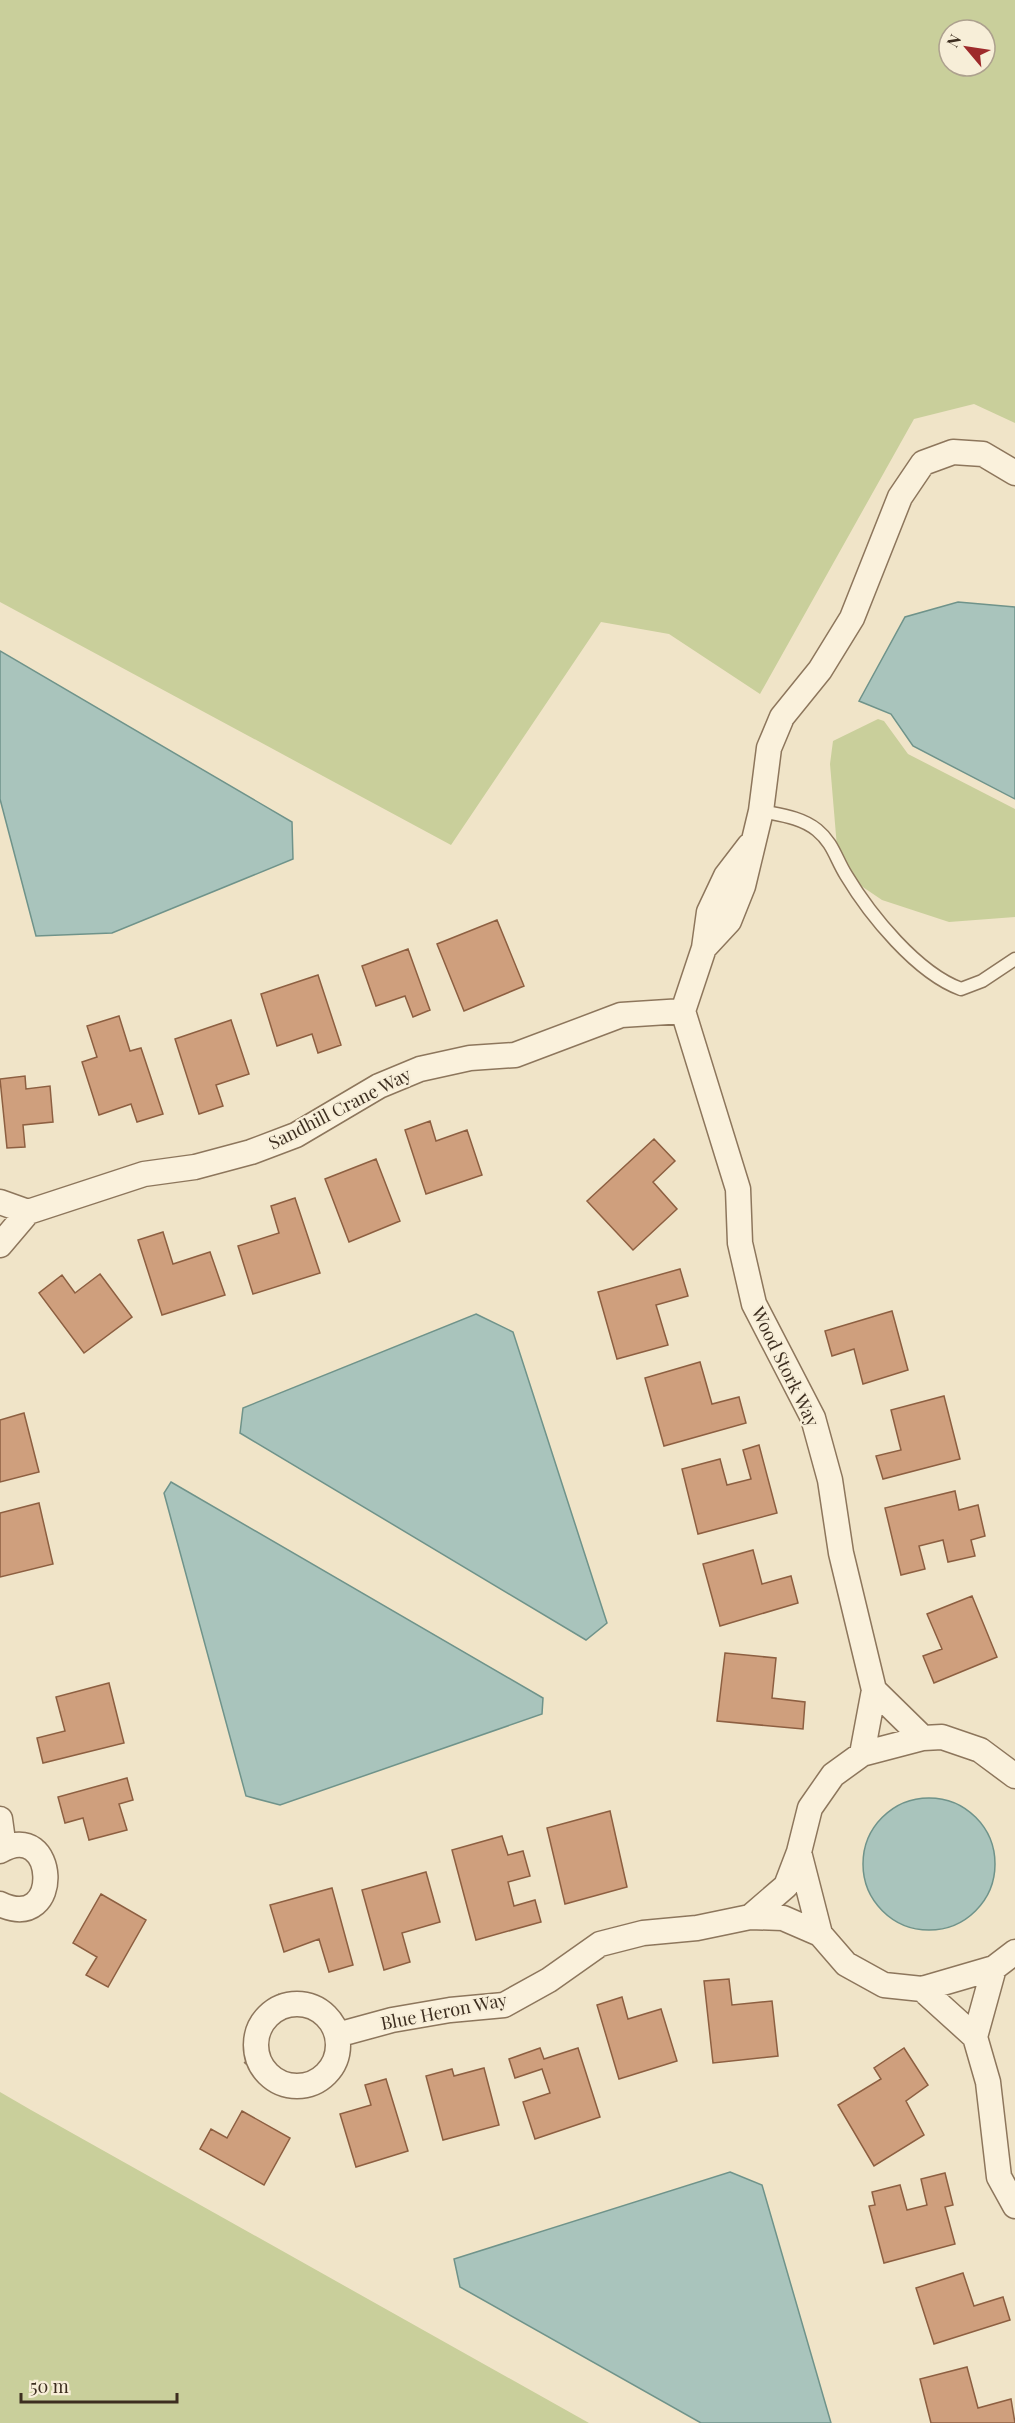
<svg xmlns="http://www.w3.org/2000/svg" width="1015" height="2423" font-family="'Playfair Display',serif">
	<rect width="100%" height="100%" fill="#f0e4c8"/>
	<path fill="#c9cf9b" fill-rule="evenodd" d="M0 0H1015V423L974 404 914 419 760 694 669 634 601 622 451 845 0 602ZM949 30H985V66H949Z
		M878 719 884 721 908 754 1015 809V917L949 922 882 900 839 871 830 764 833 741Z
		M0 2092 31 2110 589 2423H0Z"/>
	<path fill="#a9c4bc" stroke="#6f938a" stroke-width="1.5" d="M958 602 1015 607V799L913 746 891 714 859 701 905 617Z
		M0 651 292 822 293 859 112 933 36 936 0 799Z
		M476 1314 513 1332 607 1623 586 1640 240 1433 243 1408Z
		M171 1482 543 1698 542 1714 280 1805 246 1796 164 1493Z
		M863 1864a66 66 0 1 1 132 0a66 66 0 1 1-132 0Z
		M730 2172 762 2185 831 2423H701L460 2287 454 2259Z"/>
	<path fill="#cf9f7d" stroke="#8d5f41" stroke-width="1.5" d="M497 920 524 986 464 1011 437 944Z
		M408 949 430 1010 413 1017 405 996 376 1006 362 966Z
		M318 975 341 1045 318 1053 312 1034 277 1046 261 994Z
		M119 1016 130 1051 141 1048 163 1114 137 1122 131 1104 99 1115 82 1062 97 1057 87 1026Z
		M231 1020 249 1074 216 1085 223 1106 199 1114 175 1039Z
		M25 1076 26 1089 50 1086 53 1122 23 1125 25 1147 7 1148 0 1079Z
		M430 1121 436 1141 467 1130 482 1175 426 1194 405 1130Z
		M654 1139 675 1161 653 1182 677 1209 633 1250 587 1201Z
		M376 1159 400 1221 349 1242 325 1179Z
		M295 1198 320 1273 253 1294 238 1246 279 1233 271 1206Z
		M163 1232 173 1264 210 1252 225 1295 162 1315 138 1240Z
		M680 1269 688 1296 656 1305 668 1345 617 1359 598 1292Z
		M100 1274 132 1317 84 1353 39 1293 62 1275 75 1293Z
		M892 1311 908 1370 863 1384 854 1349 832 1356 825 1331Z
		M700 1362 712 1404 739 1397 746 1423 664 1446 645 1378Z
		M944 1396 960 1459 883 1479 876 1456 901 1450 891 1410Z
		M24 1413 39 1472 0 1482V1420Z
		M759 1445 777 1513 698 1534 682 1469 720 1459 727 1485 751 1479 743 1450Z
		M955 1491 959 1510 978 1505 985 1536 971 1540 975 1556 948 1562 943 1540 919 1546 925 1569 901 1575 885 1508Z
		M39 1503 53 1564 0 1577V1513Z
		M753 1550 762 1584 791 1576 798 1603 720 1626 703 1564Z
		M972 1596 997 1657 934 1683 923 1656 942 1649 927 1614Z
		M725 1653 776 1658 772 1698 805 1702 803 1729 717 1721Z
		M109 1683 124 1743 43 1763 37 1738 65 1731 56 1697Z
		M127 1778 133 1800 119 1804 127 1830 89 1840 83 1818 65 1823 58 1797Z
		M610 1811 627 1887 565 1904 547 1828Z
		M502 1836 508 1855 523 1851 530 1876 508 1882 514 1906 535 1900 541 1922 476 1940 452 1850Z
		M426 1872 440 1922 402 1933 410 1962 384 1970 362 1890Z
		M332 1888 353 1965 329 1972 319 1939 284 1952 270 1905Z
		M101 1894 146 1920 108 1987 86 1975 97 1957 73 1943Z
		M729 1979 732 2005 772 2001 778 2056 713 2063 704 1981Z
		M622 1997 628 2019 661 2009 677 2061 619 2079 597 2005Z
		M540 2048 544 2059 578 2048 600 2117 535 2139 523 2102 550 2093 542 2069 515 2078 509 2059Z
		M904 2048 928 2085 906 2101 924 2135 874 2166 838 2105 881 2079 874 2068Z
		M484 2068 499 2125 443 2140 426 2076 452 2069 454 2076Z
		M386 2079 408 2151 356 2167 340 2114 371 2105 365 2085Z
		M242 2111 290 2138 264 2185 200 2149 211 2129 227 2138Z
		M945 2173 953 2205 945 2207 955 2244 884 2263 869 2206 875 2205 872 2192 900 2185 907 2210 927 2205 921 2179Z
		M963 2273 974 2306 1003 2297 1010 2320 934 2344 916 2288Z
		M967 2367 978 2408 1011 2399 1015 2423H931L920 2379Z"/>
	<g fill="none" stroke-linecap="round" stroke-linejoin="round">
		<g stroke="#8d765c" stroke-width="15">
			<path id="lane" d="M761 811C780 815 801 817 817 830 833 843 836 859 846 875 870 915 917 973 961 989L982 981 1015 959"/>
		</g>
		<g stroke="#8d765c" stroke-width="27">
			<path id="street" d="M704 948 729 921 743 886 761 811 769 748 782 717 820 670 852 618 900 497 923 463 953 452 983 454 1015 473
				M683 1011 738 1189 740 1243 754 1304 813 1418 830 1480 841 1553 874 1690 862 1754
				M683 1011 704 948 709 912 726 876 749 846
				M0 1202 28 1212 144 1174 195 1167 251 1152 296 1135 379 1086 420 1069 470 1058 515 1055 621 1015 683 1011
				M0 1245 28 1212
				M874 1690 923 1738
				M0 1819 4 1848
				M0 1851C57 1817 64 1934 0 1904
				M799 1852 820 1934 846 1964 884 1985 922 1989 994 1968 1015 1952
				M750 1917 786 1886 799 1852 810 1808 833 1775 862 1754 923 1738 942 1737 980 1750 1015 1776
				M922 1989 975 2037 988 2082 999 2177 1015 2206
				M256 2045a41 41 0 1 1 82 0a41 41 0 1 1-82 0Z
				M337 2035 392 2020 450 2010 504 2005 549 1980 600 1944 643 1933 697 1928 750 1917 783 1918 820 1934
				M975 2037 994 1968"/>
		</g>
		<path stroke="#8d765c" stroke-width="4" stroke-dasharray="4.5 3" stroke-linecap="butt" d="M276 2010 280 1994
			M245 2064 256 2052"/>
		<use href="#lane" stroke="#faf1dc" stroke-width="12"/>
		<use href="#street" stroke="#faf1dc" stroke-width="24"/>
	</g>
	<g text-anchor="middle" stroke-width="4.5" stroke-linejoin="round" paint-order="stroke">
		<g font-size="18" fill="#3d2e20" stroke="#f7eed8">
			<text transform="translate(340 1109) rotate(-27)" y="6">Sandhill Crane Way</text>
			<text transform="translate(785 1367) rotate(64)" y="6">Wood Stork Way</text>
			<text transform="translate(444 2012) rotate(-11)" y="6">Blue Heron Way</text>
		</g>
	</g>
	<g transform="translate(967 48) rotate(299)"><circle r="28" fill="#f7eed8" stroke="#ada18e" stroke-width="1.5"/>
	<path d="M0-4.5L10 22L0 15L-10 22Z" fill="#9e2a2b"/>
	<text y="-9" font-size="16" font-weight="bold" text-anchor="middle" fill="#3d2e20">N</text>
	</g>
	<path d="M21 2393v9h156v-9" fill="none" stroke="#3d2e20" stroke-width="3"/>
	<text x="30" y="2393" font-size="18" fill="#3d2e20" stroke="#f7eed8" stroke-width="4.5" paint-order="stroke">50 m</text>
</svg>
